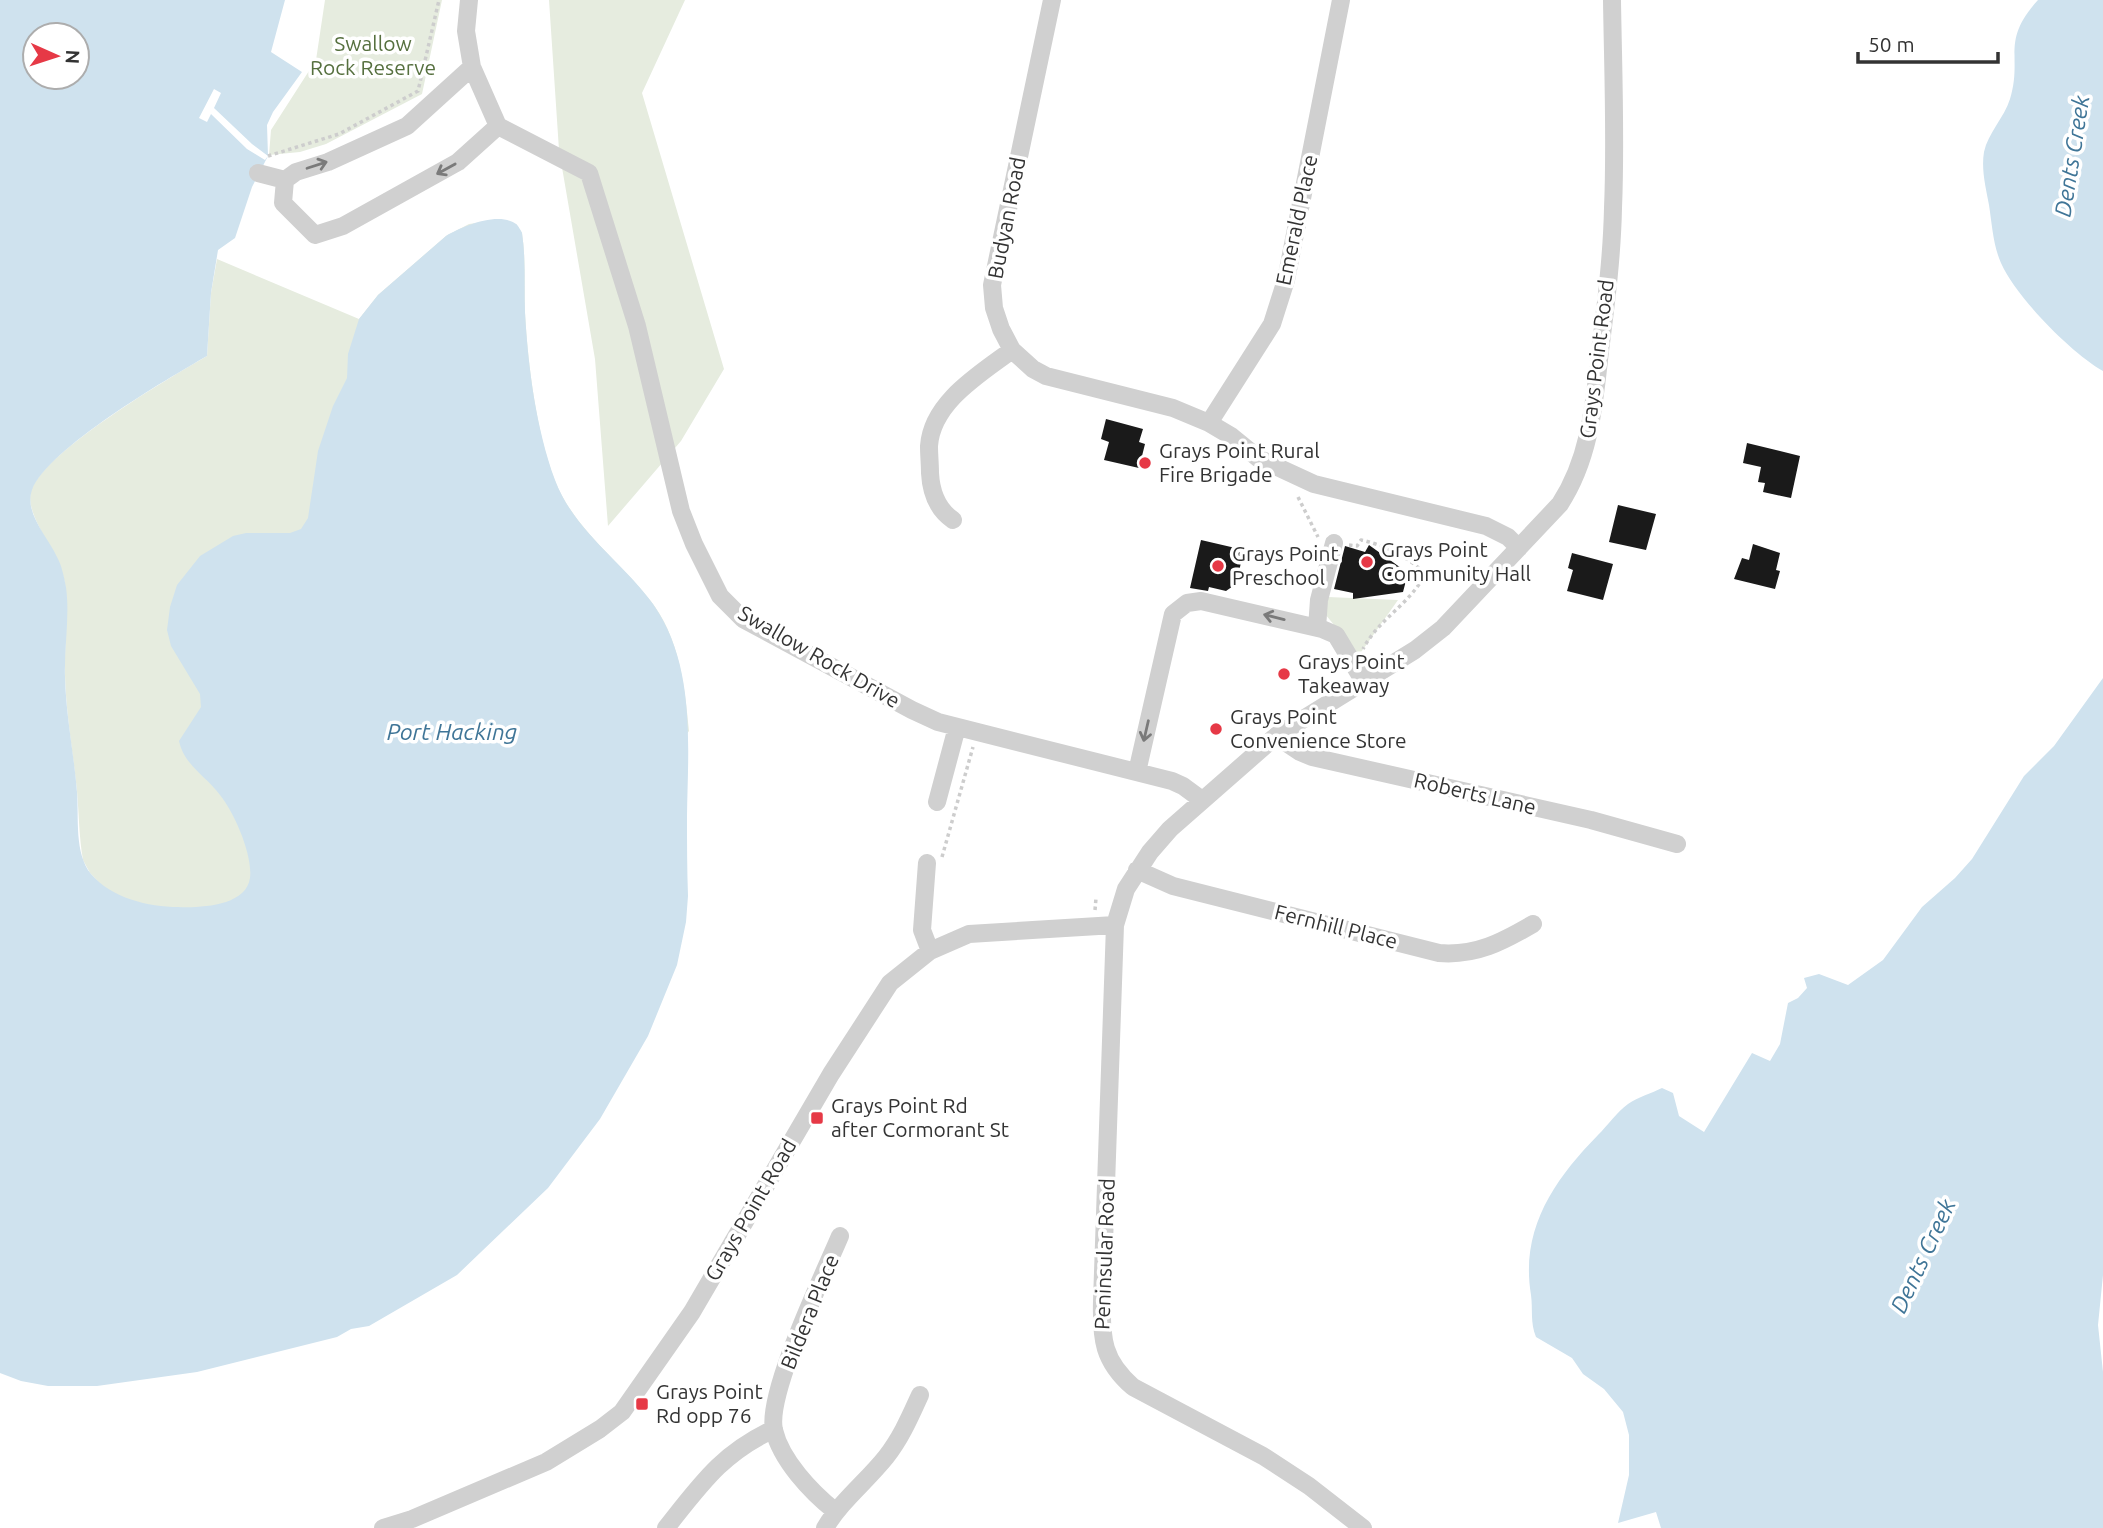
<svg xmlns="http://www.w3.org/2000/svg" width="2103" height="1528" font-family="Ubuntu,sans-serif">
	<rect width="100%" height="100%" fill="#fff"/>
	<path fill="#e6ecdf" d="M325 0H442L422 94 326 144 300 152 269 155 271 130 316 60Z
		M549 0H685L642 93 724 369 681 441 608 526 595 359 559 150Z
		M498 220 516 224 522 233C526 259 524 286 525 313 528 365 537 442 559 490 580 533 621 563 650 600 679 636 685 687 689 731L364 1168 90 873 83 860C79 837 79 814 77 791 73 752 66 714 65 675 64 644 69 614 65 584 61 555 24 516 31 491 43 452 169 378 207 356L211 293 217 259 359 319 378 295 446 236 469 224Z
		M1328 597 1398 600 1359 655 1325 614Z"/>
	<path fill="#cfe2ee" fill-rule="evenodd" d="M0 0H285L271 52 302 72 273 112 267 125 268 156 252 187 235 238 218 250 211 293 207 356C167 379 47 449 32 490 24 513 48 537 57 557 62 566 64 577 66 587 70 617 64 647 65 677 66 716 74 754 77 792 79 818 74 853 91 874 111 898 149 907 178 907 201 908 246 906 250 878 253 855 234 812 220 795 206 776 184 765 179 741L201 707 200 694 171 646 167 630 170 607 177 585 200 556 233 536 246 533H290L301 529 308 518 318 451 333 406 347 378 348 354 359 319 378 295 446 236C461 227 498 211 516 224 517 224 522 232 522 233 526 259 524 286 525 312 528 367 536 428 555 480 574 531 623 562 653 604 696 665 688 746 687 816 687 843 687 869 688 896L686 922 677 965 648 1036 600 1119 548 1188 457 1275 369 1326 351 1329 337 1337 197 1372 97 1386H48L21 1381 0 1373ZM35 35H77V77H35Z
		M2038 0H2103V371C2071 353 2016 297 2001 263 1993 245 1992 224 1989 205 1986 188 1981 170 1984 152 1988 133 2004 118 2010 99 2023 56 2000 42 2038 0Z
		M2103 678V1275L2098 1325 2103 1372V1528H1661L1656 1512 1618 1523 1629 1475V1435L1623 1412 1604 1389 1583 1374 1572 1358 1536 1337C1530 1322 1533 1310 1531 1295 1520 1229 1554 1180 1598 1135 1608 1125 1617 1112 1628 1104 1638 1097 1652 1093 1662 1088L1673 1093 1679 1116 1704 1132 1752 1053 1770 1061 1780 1044 1788 1003 1798 998 1807 988 1804 978 1819 974 1848 985 1883 960 1922 907 1955 878 1972 859 2024 776 2054 746Z"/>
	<path fill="#fff" d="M214 89 221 93 214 108 252 144 268 156 265 160 247 149 211 114 207 122 199 118Z"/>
	<path fill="#1a1a1a" d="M1106 419 1143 429 1139 442 1145 444 1139 468 1104 460 1109 442 1101 439Z
		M1747 443 1800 456 1791 498 1763 492 1765 483 1758 482 1761 467 1743 463Z
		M1618 505 1656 514 1646 550 1609 542Z
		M1201 540 1244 550 1236 584 1226 591 1209 587 1208 591 1190 588Z
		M1753 544 1780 553 1776 570 1780 571 1775 589 1734 579 1742 558 1749 560Z
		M1369 545 1408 573 1403 592 1353 599V593L1334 589 1345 546 1365 552Z
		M1572 553 1613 564 1603 600 1567 591 1573 570 1568 568Z"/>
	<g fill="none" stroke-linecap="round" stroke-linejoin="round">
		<path stroke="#cdcdcd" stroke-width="3.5" stroke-dasharray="3.5 3.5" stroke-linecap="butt" d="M268 156 339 134 418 91 439 0
			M1298 497 1318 537
			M1349 545 1357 546 1361 540C1378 543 1412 558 1422 572 1422 578 1423 578 1420 583 1403 608 1377 622 1363 649
			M942 857 973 747
			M1095 910 1096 898"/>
		<path stroke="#d0d0d0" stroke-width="18" d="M469 0 466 31 472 67 498 126 589 173 637 326 681 511 694 544 720 596 743 619 912 710 938 722 1172 781 1183 786 1202 800
			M1052 0 992 285 994 308 1001 329 1012 350 1033 369 1046 376 1173 408 1209 423 1231 436 1258 458 1314 484 1486 526 1508 537 1519 548
			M472 67 407 126 328 162 296 172 285 180 283 203 315 235 343 226 458 162 498 126
			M258 173 285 180
			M1209 423 1272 324 1286 280 1341 0
			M953 520C937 509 931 492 930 473 930 464 929 455 929 446 932 402 980 374 1012 350
			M1317 628 1319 600 1334 543
			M1276 736 1300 752 1312 757 1591 820 1677 844
			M1137 772 1173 614 1187 603 1201 601 1322 629 1336 635 1363 680
			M937 802 957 727
			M927 863 922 930 930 951
			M1137 870 1173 886 1439 953C1476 956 1502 942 1533 924
			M835 1511C811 1492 781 1460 774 1430 766 1394 824 1274 840 1236
			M383 1528 412 1519 546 1462 600 1429 622 1412 692 1312 831 1074 890 983 930 951 969 934 1115 925
			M666 1528C701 1484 722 1453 774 1429
			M825 1528C841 1501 866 1482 886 1457 901 1438 910 1417 920 1395
			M1363 1528 1309 1486 1263 1456 1133 1387C1103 1361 1101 1339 1102 1301L1115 925 1126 889 1150 852 1170 829 1276 736 1415 650 1443 628 1560 504C1590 458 1594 405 1600 351 1606 304 1612 256 1613 208 1616 139 1613 69 1612 0"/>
	</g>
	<defs><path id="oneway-shaft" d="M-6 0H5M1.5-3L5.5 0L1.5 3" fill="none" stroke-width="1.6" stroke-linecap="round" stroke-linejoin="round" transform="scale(1.75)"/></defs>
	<g stroke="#7a7a7a">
		<use href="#oneway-shaft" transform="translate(317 165) rotate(-18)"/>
		<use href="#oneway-shaft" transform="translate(446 169) rotate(151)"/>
		<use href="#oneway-shaft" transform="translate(1274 617) rotate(-166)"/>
		<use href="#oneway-shaft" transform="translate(1146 731) rotate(103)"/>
	</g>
	<g fill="#e63946" stroke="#fff" stroke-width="2.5">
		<circle cx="1145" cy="463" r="7"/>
		<circle cx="1367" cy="562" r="7"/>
		<circle cx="1218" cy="566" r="7"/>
		<circle cx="1284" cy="674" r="7"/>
		<circle cx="1216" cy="729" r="7"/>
		<rect x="810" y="1111" width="14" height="14" rx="3.5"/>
		<rect x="635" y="1397" width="14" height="14" rx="3.5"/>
	</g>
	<g text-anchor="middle" stroke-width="7" stroke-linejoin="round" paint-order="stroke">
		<g font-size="21" fill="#56703f" stroke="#fff">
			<text x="373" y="51">Swallow<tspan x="373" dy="24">Rock Reserve</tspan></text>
		</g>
		<g font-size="21" fill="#333" stroke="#fff">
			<text transform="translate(1007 218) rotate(-79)" y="7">Budyan Road</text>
			<text transform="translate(1297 220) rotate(-78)" y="7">Emerald Place</text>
			<text transform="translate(1597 359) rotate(-83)" y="7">Grays Point Road</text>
			<text transform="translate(819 657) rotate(30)" y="7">Swallow Rock Drive</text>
			<text transform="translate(1475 794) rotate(13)" y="7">Roberts Lane</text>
			<text transform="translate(1336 927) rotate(14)" y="7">Fernhill Place</text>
			<text transform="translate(751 1210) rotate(-60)" y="7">Grays Point Road</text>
			<text transform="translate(1105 1254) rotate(-88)" y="7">Peninsular Road</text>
			<text transform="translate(810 1312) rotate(-68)" y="7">Bildera Place</text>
		</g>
		<g font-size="21" fill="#333" stroke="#fff" text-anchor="start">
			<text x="1159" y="458">Grays Point Rural<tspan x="1159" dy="24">Fire Brigade</tspan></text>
			<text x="1381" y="557">Grays Point<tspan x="1381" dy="24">Community Hall</tspan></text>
			<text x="1232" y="561">Grays Point<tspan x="1232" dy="24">Preschool</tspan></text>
			<text x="1298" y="669">Grays Point<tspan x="1298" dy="24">Takeaway</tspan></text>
			<text x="1230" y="724">Grays Point<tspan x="1230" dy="24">Convenience Store</tspan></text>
			<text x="831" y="1113">Grays Point Rd<tspan x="831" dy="24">after Cormorant St</tspan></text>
			<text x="656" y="1399">Grays Point<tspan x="656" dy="24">Rd opp 76</tspan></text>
		</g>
		<g font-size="23" font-style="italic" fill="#3f7597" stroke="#fff">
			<text transform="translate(2072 156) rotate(-81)" y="8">Dents Creek</text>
			<text x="452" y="740">Port Hacking</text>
			<text transform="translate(1923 1256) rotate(-65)" y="8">Dents Creek</text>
		</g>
	</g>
	<g transform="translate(56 56) rotate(93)"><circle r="33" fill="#ffffff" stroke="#adadad" stroke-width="2"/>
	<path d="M0-5L12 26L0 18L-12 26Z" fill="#e63946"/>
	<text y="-10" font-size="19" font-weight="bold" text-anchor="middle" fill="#333333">N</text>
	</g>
	<path d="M1858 52v10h140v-10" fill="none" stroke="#333333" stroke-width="3.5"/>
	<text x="1868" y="52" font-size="21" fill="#333333" stroke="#ffffff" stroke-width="5" paint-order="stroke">50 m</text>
</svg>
